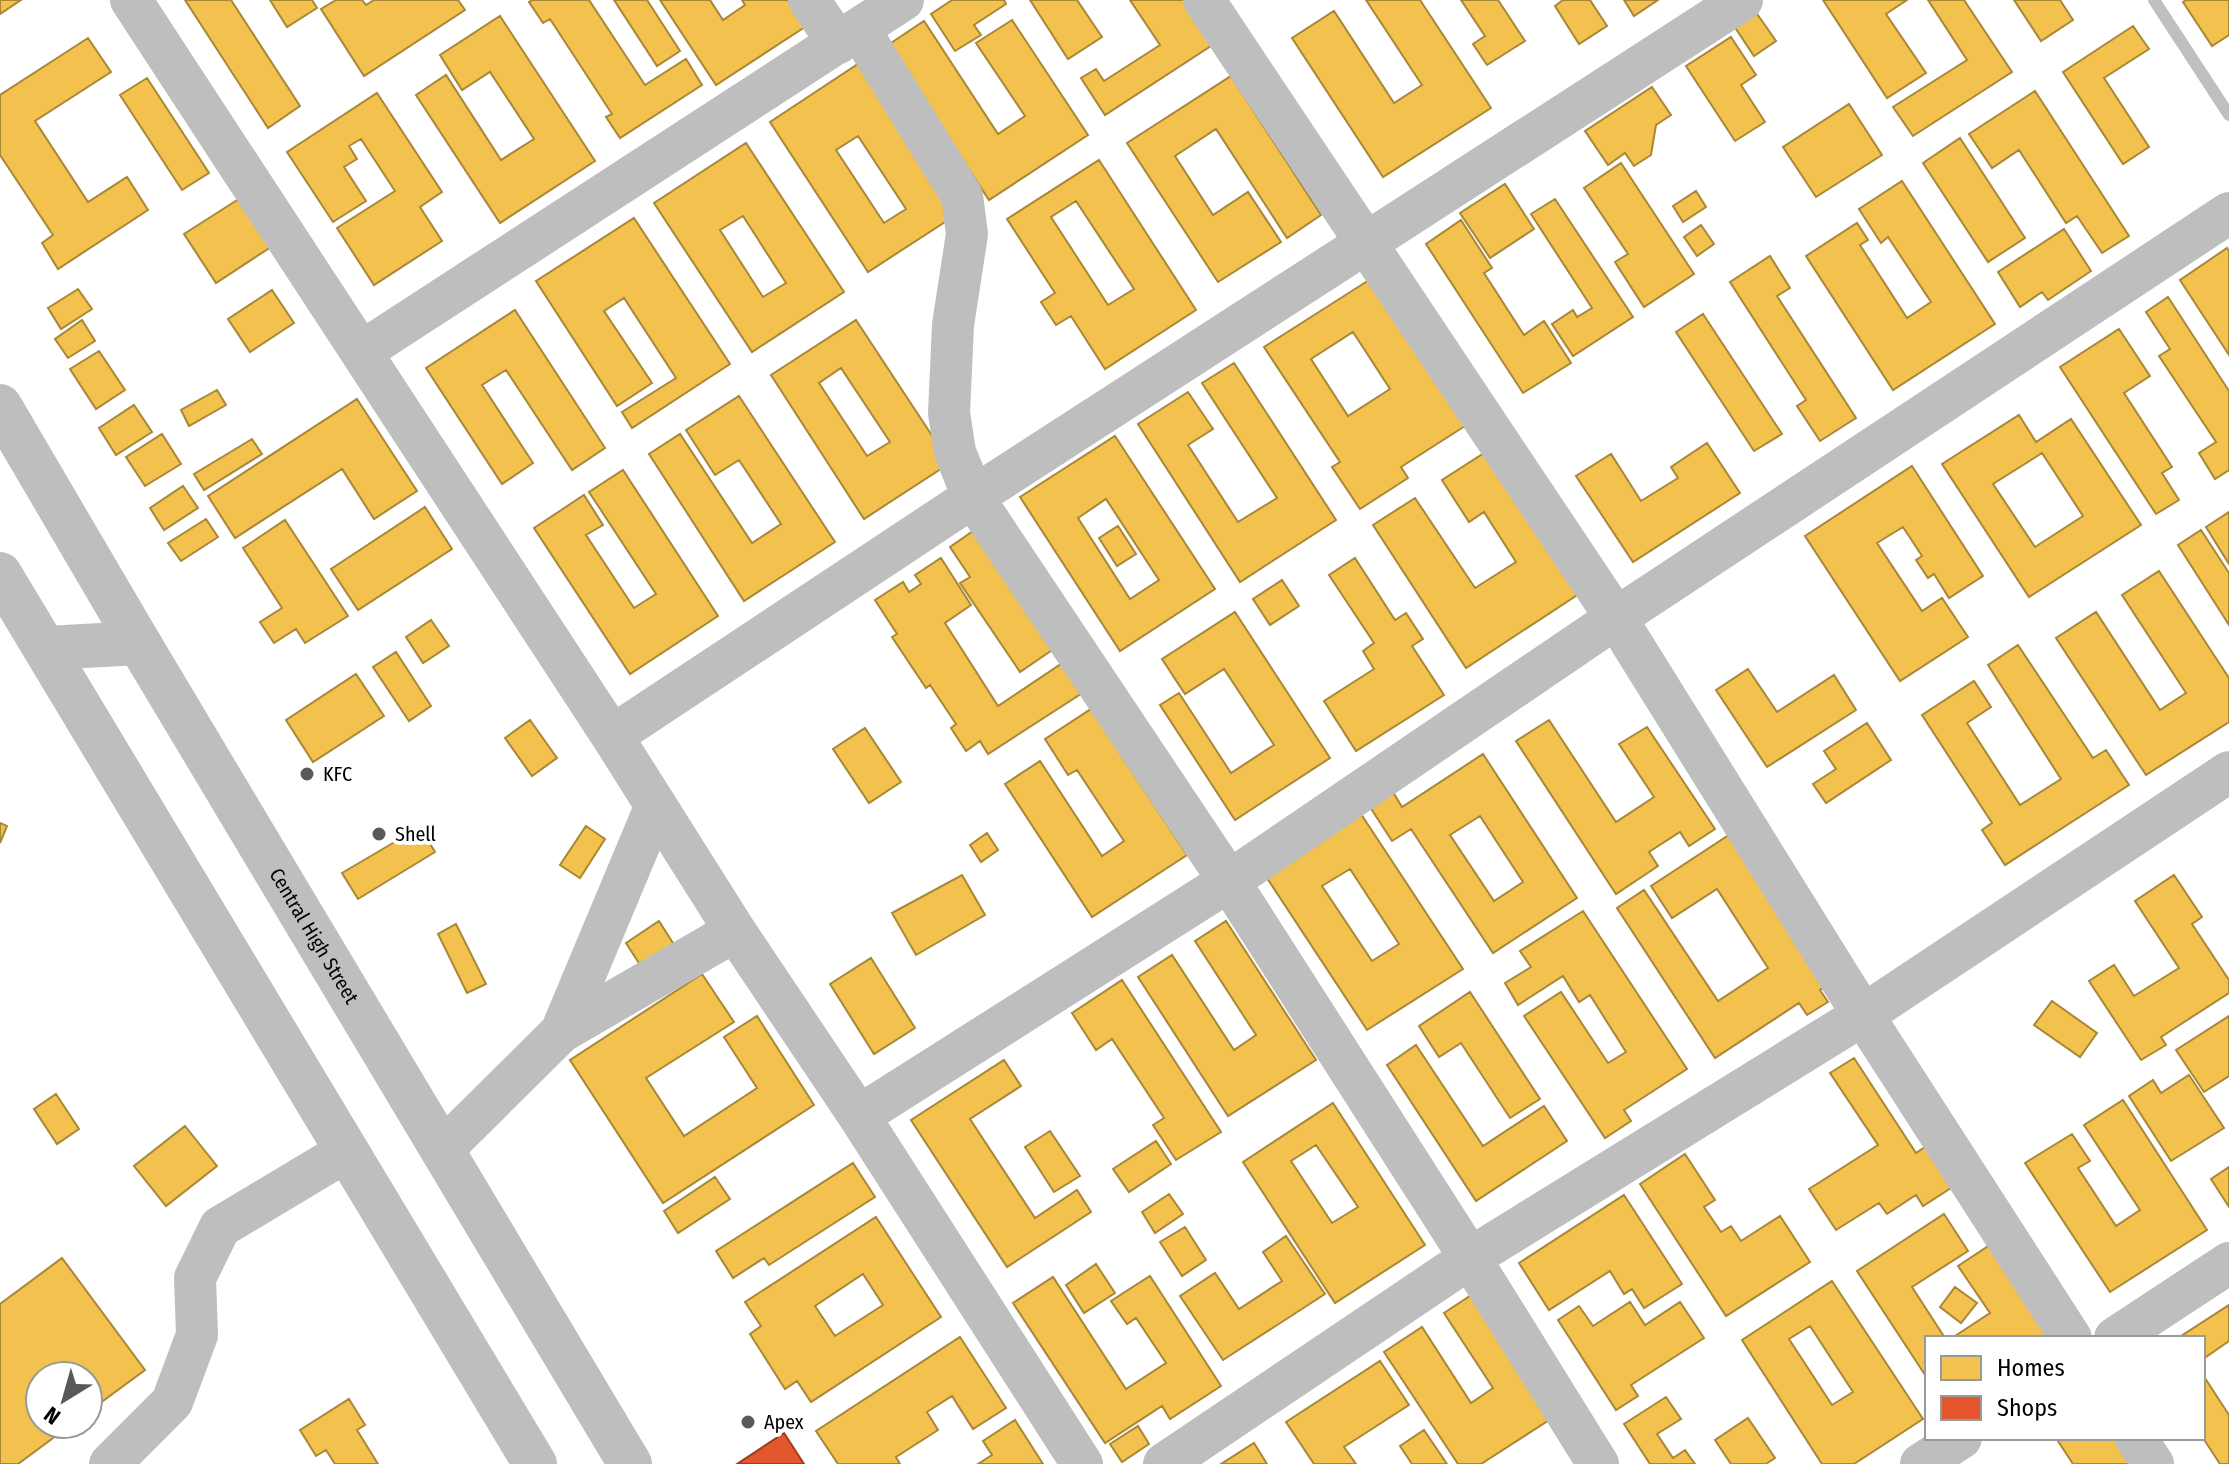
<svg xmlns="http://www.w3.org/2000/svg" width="2229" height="1464" font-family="'Fira Sans Condensed',sans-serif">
	<rect width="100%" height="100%" fill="#fff"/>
	<path fill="#f2c14e" stroke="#a98737" stroke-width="2" fill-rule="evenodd" d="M0 0H21L0 14Z
		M185 0H231L300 106 268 128Z
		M270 0H312L317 8 287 27Z
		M336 0H362L366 5 374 0H458L465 10 364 76 321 9Z
		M532 0H589L645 85 686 59 702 85 620 138 606 117 612 114 550 19 543 23 529 2Z
		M614 0H647L680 51 657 66Z
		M660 0H710L723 20 745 5 742 0H788L805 27 716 85Z
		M952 0H1004L1006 4 974 25 981 35 955 51 931 14Z
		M1030 0H1077L1102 37 1068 59Z
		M1130 0H1185L1214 44 1105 115 1081 78 1096 69 1104 81 1160 45Z
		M1366 0H1420L1491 108 1383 177 1292 38 1334 11 1394 103 1422 85Z
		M1461 0H1498L1525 41 1487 65 1473 44 1485 36Z
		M1563 0H1590L1607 26 1579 44 1555 6Z
		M1624 0H1658L1634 16Z
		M1823 0H1907L1886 14 1926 73 1887 98Z
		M1928 0H1964L2012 72 1913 136 1893 107 1967 60Z
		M2014 0H2060L2073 20 2041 41Z
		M2186 0H2229V35L2212 46 2183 2Z
		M1753 8 1776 41 1754 56 1732 23Z
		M500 16 595 161 500 223 416 95 446 75 501 160 534 139 490 72 462 90 440 55Z
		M1012 20 1088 135 989 200 888 45 924 21 998 134 1025 116 976 43Z
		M2133 26 2149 49 2104 78 2149 147 2123 164 2063 72Z
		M1731 37 1756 75 1741 85 1765 122 1735 141 1686 66Z
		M88 38 111 72 35 121 88 202 127 177 148 210 58 269 42 243 53 235 0 155V95Z
		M861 62 959 213 868 272 770 122ZM858 136 906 209 884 223 836 150Z
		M1231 76 1321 215 1287 238 1216 129 1175 156 1213 215 1248 192 1281 242 1218 282 1127 143Z
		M147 78 209 173 182 190 120 95Z
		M1652 87 1671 115 1656 125 1651 155 1634 166 1625 153 1608 165 1585 131Z
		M2035 91 2129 236 2102 253 2077 216 2066 223 2019 150 1992 168 1969 134Z
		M377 93 442 192 420 207 442 241 374 285 337 228 395 191 361 139 349 146 357 159 344 167 366 201 333 222 287 152Z
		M1849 104 1882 155 1816 197 1783 147Z
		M1960 138 2025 238 1988 262 1923 163Z
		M746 143 844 292 752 352 654 203ZM743 216 786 283 763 297 720 230Z
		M1099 160 1196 310 1105 369 1071 316 1056 325 1041 302 1055 293 1007 219ZM1076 201 1134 289 1108 305 1051 217Z
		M1621 163 1694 274 1644 307 1615 262 1628 254 1584 188Z
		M1902 181 1995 324 1893 390 1806 256 1857 223 1868 240 1860 245 1907 318 1931 302 1888 237 1881 243 1859 209Z
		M1505 184 1534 229 1490 258 1460 213Z
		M1696 191 1706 207 1683 222 1673 206Z
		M245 195 277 243 216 283 184 234Z
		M1555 199 1633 317 1573 356 1552 324 1573 310 1577 317 1592 308 1531 214Z
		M634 218 730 364 632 428 622 412 676 378 624 298 604 311 652 383 617 406 536 281Z
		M1461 220 1492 268 1484 273 1524 335 1544 321 1571 363 1523 393 1426 244Z
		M1701 225 1714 244 1697 256 1684 237Z
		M2064 229 2091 271 2048 300 2042 292 2020 307 1998 272Z
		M2227 248 2229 251V355L2180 280Z
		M1770 256 1790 288 1777 296 1856 418 1820 441 1797 406 1806 400 1730 282Z
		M1369 280 1465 426 1401 467 1408 478 1360 509 1332 467 1340 462 1264 347ZM1353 332 1390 389 1348 416 1311 359Z
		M78 289 92 309 61 329 48 308Z
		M272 290 294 323 250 352 228 319Z
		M2168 297 2229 391V470L2215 479 2199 453 2216 442 2159 356 2170 349 2146 312Z
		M515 310 605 448 572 470 506 370 482 385 533 463 502 484 426 368Z
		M1703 314 1782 434 1754 451 1676 332Z
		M82 320 95 341 68 358 55 339Z
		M856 320 950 463 864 519 771 375ZM841 368 890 442 867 456 819 383Z
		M2119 329 2150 376 2124 393 2172 467 2162 473 2179 500 2156 514 2060 367Z
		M99 351 125 390 96 409 70 369Z
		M1234 363 1336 520 1240 582 1138 424 1188 392 1213 429 1188 445 1238 522 1277 498 1202 383Z
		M217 390 226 405 189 426 181 410Z
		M739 396 835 542 744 601 649 454 680 434 752 543 781 524 739 460 715 475 686 430Z
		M357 399 417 491 374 519 342 469 235 538 208 496Z
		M134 405 152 432 116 455 99 428Z
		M2019 415 2036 442 2071 419 2141 525 2029 597 1942 464ZM2042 453 2083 516 2035 547 1993 484Z
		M162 434 181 464 145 486 126 457Z
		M1115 436 1215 589 1120 651 1020 497ZM1106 499 1159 580 1130 599 1078 518Z
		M252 439 262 454 204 490 194 474Z
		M1707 443 1740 493 1633 562 1576 476 1611 454 1641 501 1678 478 1671 467Z
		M1492 448 1585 590 1466 668 1373 525 1415 498 1475 588 1516 562 1484 512 1469 522 1442 480Z
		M1912 466 1983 576 1949 598 1934 574 1928 578 1916 560 1922 556 1903 527 1877 543 1922 611 1942 598 1968 637 1900 681 1805 536Z
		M623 470 718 616 630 674 534 528 584 495 603 525 586 535 634 608 656 594 589 492Z
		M183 486 198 508 164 530 150 508Z
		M425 507 452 549 358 610 331 569Z
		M2229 512V564L2206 527Z
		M206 519 218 537 181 561 168 543Z
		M285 520 348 616 305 643 296 629 274 643 260 622 282 608 243 548Z
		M1118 526 1136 554 1117 566 1099 538Z
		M976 529 1055 648 1020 672 960 583 970 577 950 547Z
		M2201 530 2229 573V625L2178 545Z
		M941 558 971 605 945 623 998 706 1067 660 1087 690 988 754 980 741 966 751 951 728 956 724 930 685 926 688 892 637 897 634 875 600 903 582 909 592 921 584 915 575Z
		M1355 558 1395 620 1406 613 1423 639 1412 646 1444 695 1356 751 1324 701 1374 669 1363 651 1374 643 1329 575Z
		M2159 571 2229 678V722L2146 775 2056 638 2096 612 2160 710 2186 693 2122 595Z
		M1282 580 1299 606 1270 625 1253 599Z
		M1235 612 1330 758 1235 820 1160 705 1179 693 1231 773 1274 745 1224 669 1185 694 1162 659Z
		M431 620 449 646 423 663 406 637Z
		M2018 645 2093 758 2106 750 2129 785 2005 865 1982 830 1992 823 1922 715 1974 681 1991 707 1967 723 2020 805 2061 779 1988 665Z
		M396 652 431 706 409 721 373 667Z
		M1748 669 1777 712 1834 675 1856 710 1767 767 1716 690Z
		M356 674 384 716 313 762 286 720Z
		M1091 709 1187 855 1092 917 1005 784 1040 761 1102 856 1124 841 1077 770 1068 775 1045 739Z
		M530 720 557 758 532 776 505 738Z
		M1549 720 1616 822 1654 797 1619 744 1647 727 1715 829 1689 846 1680 832 1649 852 1658 866 1616 894 1516 741Z
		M1867 723 1891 760 1826 803 1813 784 1836 769 1824 751Z
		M865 728 901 782 869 803 833 749Z
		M1483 754 1577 898 1493 953 1411 829 1392 841 1370 807 1393 792 1402 807ZM1480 816 1523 882 1494 901 1450 835Z
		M1359 811 1463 969 1367 1030 1263 872ZM1350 869 1399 944 1372 961 1322 886Z
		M0 823 7 826 0 843Z
		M586 826 605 839 580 878 560 865Z
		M420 827 435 852 358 899 342 873Z
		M987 833 998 850 981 862 970 845Z
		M1732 833 1830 984 1820 990 1828 1002 1807 1015 1799 1003 1715 1058 1617 908 1644 890 1718 1001 1768 968 1717 889 1672 918 1651 886Z
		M962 875 985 915 916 955 892 913Z
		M2174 875 2202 917 2192 924 2229 980V993L2161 1037 2166 1045 2141 1060 2089 981 2114 965 2134 996 2179 968 2135 901Z
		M1583 911 1687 1069 1624 1110 1631 1121 1605 1138 1524 1016 1561 992 1608 1063 1626 1052 1590 995 1579 1002 1563 976 1518 1005 1505 983 1531 967 1520 951Z
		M659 921 678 951 644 971 626 943Z
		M1226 921 1316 1060 1228 1116 1138 977 1172 955 1234 1050 1256 1035 1195 941Z
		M456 924 486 984 467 993 438 934Z
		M871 958 915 1028 874 1054 830 984Z
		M702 974 734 1022 646 1078 684 1136 757 1088 724 1037 757 1016 814 1105 663 1203 570 1060Z
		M1122 980 1221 1132 1176 1160 1153 1125 1164 1118 1112 1039 1096 1050 1072 1013Z
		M1470 992 1540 1099 1510 1118 1461 1043 1439 1057 1419 1026Z
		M2052 1001 2097 1033 2080 1057 2034 1025Z
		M2229 1016V1076L2204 1092 2176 1050Z
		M1416 1045 1483 1146 1544 1106 1567 1141 1476 1201 1387 1065Z
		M1854 1058 1916 1153 1925 1147 1951 1188 1923 1206 1916 1195 1887 1214 1879 1203 1836 1230 1809 1189 1878 1145 1830 1073Z
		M1004 1060 1021 1086 970 1119 1035 1218 1077 1190 1091 1212 1007 1267 911 1120Z
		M2189 1075 2224 1128 2171 1161 2129 1096 2153 1080 2161 1093Z
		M56 1094 79 1129 57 1144 34 1109Z
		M2123 1100 2207 1230 2110 1292 2025 1163 2072 1134 2090 1161 2078 1168 2116 1226 2140 1210 2084 1125Z
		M1333 1103 1425 1245 1335 1303 1243 1162ZM1316 1145 1358 1207 1332 1223 1291 1161Z
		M185 1126 217 1166 166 1206 134 1166Z
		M1050 1131 1080 1176 1054 1192 1025 1147Z
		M1156 1141 1171 1164 1129 1192 1113 1169Z
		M1685 1154 1715 1200 1704 1207 1721 1232 1731 1226 1741 1241 1780 1216 1810 1262 1726 1316 1640 1184Z
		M853 1163 875 1197 769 1265 764 1258 733 1278 716 1251Z
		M2229 1167V1207L2211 1179Z
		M715 1177 730 1199 678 1233 664 1211Z
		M1169 1194 1183 1214 1155 1233 1142 1212Z
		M1624 1195 1682 1284 1644 1308 1632 1289 1624 1294 1610 1271 1549 1310 1519 1263Z
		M1944 1214 1968 1251 1912 1287 1945 1338H1927V1378L1857 1271Z
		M876 1217 941 1317 811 1402 797 1381 785 1389 750 1334 761 1326 745 1302ZM863 1274 883 1305 835 1336 815 1306Z
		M1185 1227 1206 1260 1182 1276 1160 1242Z
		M1286 1236 1325 1294 1223 1360 1180 1296 1215 1273 1239 1309 1282 1281 1263 1252Z
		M1993 1243 2050 1338H1952L1990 1313 1958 1266Z
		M62 1258 145 1370 88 1412V1376H40V1424H72L18 1464H0V1304Z
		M1096 1264 1115 1293 1084 1313 1066 1285Z
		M1150 1276 1221 1386 1170 1419 1162 1406 1105 1443 1013 1303 1053 1277 1126 1389 1166 1363 1136 1318 1127 1324 1111 1301Z
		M1832 1281 1923 1419 1854 1464H1822L1742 1340ZM1810 1326 1853 1392 1832 1405 1789 1339Z
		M1955 1287 1977 1303 1961 1323 1940 1307Z
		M1476 1292 1557 1415 1481 1464H1458L1384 1352 1422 1327 1471 1403 1493 1388 1444 1313Z
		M1630 1302 1645 1325 1680 1302 1704 1338 1631 1385 1638 1396 1616 1410 1558 1320 1579 1306 1593 1326Z
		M2229 1305V1341L2203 1359V1338H2178Z
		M960 1337 1006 1408 973 1429 952 1396 927 1412 938 1430 896 1457 900 1464H838L816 1431Z
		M1380 1361 1409 1405 1344 1447 1356 1464H1314L1286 1422Z
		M2203 1375 2229 1415V1464H2220L2203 1438Z
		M1666 1397 1681 1419 1657 1434 1673 1458 1685 1450 1695 1464H1650L1624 1424Z
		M349 1399 365 1425 357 1430 378 1464H335L326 1450 316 1456 300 1430Z
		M1748 1418 1775 1458 1766 1464H1731L1715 1440Z
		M1015 1420 1043 1464H978L992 1455 983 1441Z
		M1138 1426 1149 1444 1122 1462 1110 1444Z
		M1424 1430 1447 1464H1412L1400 1446Z
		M2056 1438H2121L2138 1464H2073Z
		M1254 1443 1267 1464H1221Z"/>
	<path fill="#e4572e" stroke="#a03d20" stroke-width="2" d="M784 1433 804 1464H737Z"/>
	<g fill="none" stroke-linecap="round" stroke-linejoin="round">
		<path stroke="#bfbfbf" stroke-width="12" d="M2154 0 2229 115"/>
		<path stroke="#bebebe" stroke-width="42" d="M131 0 612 736 735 931 859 1116 1082 1464
			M809 0 838 43
			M1204 0 1616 618 1863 1015 2071 1338
			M859 29 962 196 967 234 953 325 949 413 955 452 973 497 1229 881 1470 1258 1598 1464
			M361 352 903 0
			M612 736 973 497 1742 0
			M561 1032 656 805
			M859 1116 1229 881 1616 618 2229 213
			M443 1149 561 1032 735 931
			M2115 1338 2229 1263
			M2136 1438 2153 1464
			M110 1464 172 1402 197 1335 195 1278 220 1227 347 1151
			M1164 1464 1470 1258 1863 1015 2229 772
			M1921 1464 1961 1438"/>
		<g stroke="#bebebe" stroke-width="44">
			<path id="s1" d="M0 406 139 643 630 1464"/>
			<path d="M0 574 535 1464"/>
			<path d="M46 648 139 643"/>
		</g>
	</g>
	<g fill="#595959" stroke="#fff" stroke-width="3">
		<circle cx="307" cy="774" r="8"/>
		<circle cx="379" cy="834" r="8"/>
		<circle cx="748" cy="1422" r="8"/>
	</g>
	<g text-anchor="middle" stroke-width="8" stroke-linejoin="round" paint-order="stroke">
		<g font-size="20" fill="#000" stroke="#fff" text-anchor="start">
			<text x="323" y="781">KFC</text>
			<text x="395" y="841">Shell</text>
			<text x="764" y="1429">Apex</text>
		</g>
		<g font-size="20" fill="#000" stroke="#fff">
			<text dy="7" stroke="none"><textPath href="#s1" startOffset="616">Central High Street</textPath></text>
		</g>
	</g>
	<rect x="1925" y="1336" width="280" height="104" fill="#ffffff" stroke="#999999" stroke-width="2"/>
	<rect x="1941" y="1356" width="40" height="24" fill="#f2c14e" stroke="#999999" stroke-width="2"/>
	<text x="1997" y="1376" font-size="24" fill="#000000">Homes</text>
	<rect x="1941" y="1396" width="40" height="24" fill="#e4572e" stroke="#999999" stroke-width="2"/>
	<text x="1997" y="1416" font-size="24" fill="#000000">Shops</text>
	<g transform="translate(64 1400) rotate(217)"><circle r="38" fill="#ffffff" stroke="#999999" stroke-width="2"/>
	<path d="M0-6L14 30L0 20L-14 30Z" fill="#595959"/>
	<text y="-12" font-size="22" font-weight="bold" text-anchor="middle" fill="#000000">N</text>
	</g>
</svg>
